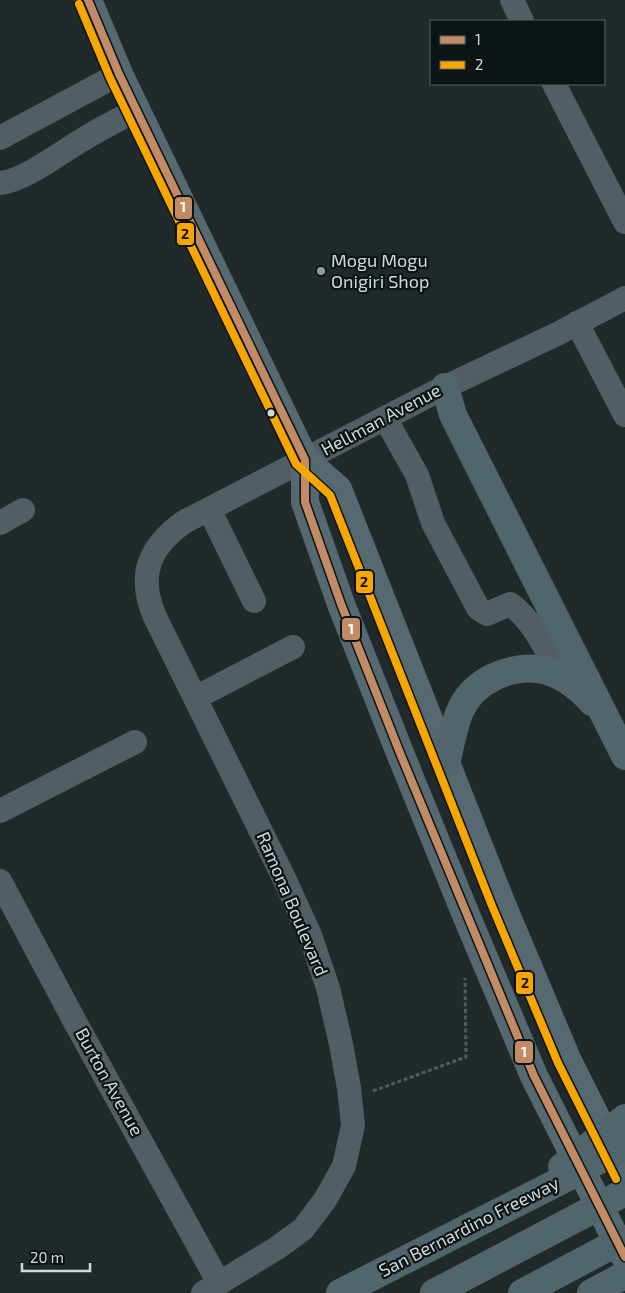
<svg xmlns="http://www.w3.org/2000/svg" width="625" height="1293" font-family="'Exo 2',sans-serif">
	<rect width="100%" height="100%" fill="#202a2b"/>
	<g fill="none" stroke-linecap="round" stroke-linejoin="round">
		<path stroke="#515b5f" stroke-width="3" stroke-dasharray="4 2.5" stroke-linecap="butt" d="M373 1091 466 1057 465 978"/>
		<path stroke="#515e63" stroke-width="24" d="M512 0 522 21
			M554 84 625 222
			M0 138 119 74
			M0 183C24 181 60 153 82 140 99 129 118 120 136 110
			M577 323 625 415
			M385 418 417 475 433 523 478 608 487 614 510 604C534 621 546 650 560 676
			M209 509 254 601
			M0 523 23 510
			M195 698 293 647
			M0 811 135 742
			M0 881 74 1020 219 1283
			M203 1293 277 1248 303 1229 325 1200 344 1166 353 1125 349 1088 341 1044 328 988 310 935 283 876 155 617C137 575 149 547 184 522L445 387 557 334 625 298"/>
		<path stroke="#566971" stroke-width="28" d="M88 0 119 74 305 460 338 489 501 902 567 1059 625 1175
			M305 460V502L341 604 400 753 466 915 534 1076 625 1257"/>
		<path stroke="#51666c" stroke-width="28" d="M445 387 453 415 625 756
			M446 764C450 748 454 723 461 709 474 681 508 666 538 669 558 671 579 687 592 702
			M340 1293 568 1177
			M434 1293 586 1213
			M522 1293 605 1249
			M591 1293 625 1275"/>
		<path stroke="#51666c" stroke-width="28" d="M562 1167 625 1118
			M573 1174 625 1146
			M586 1213 625 1192
			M605 1249 625 1239"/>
		<g stroke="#0d1415" stroke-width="11">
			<path id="bus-1" d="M88 0 119 74 305 460V502L341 604 400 753 534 1076 625 1257"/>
		</g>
		<g stroke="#0d1415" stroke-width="11">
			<path id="bus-2" d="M79 4 110 78 296 464 330 495 492 906 558 1063 616 1179"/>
		</g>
		<use href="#bus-1" stroke="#c18c65" stroke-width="8"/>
		<use href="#bus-2" stroke="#f7a600" stroke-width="8"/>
	</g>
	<circle fill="#929c9e" stroke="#0d1415" stroke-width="2" cx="321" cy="271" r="5"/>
	<circle fill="#d0dadc" stroke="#0d1415" stroke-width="2" cx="271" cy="413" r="4.5"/>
	<g text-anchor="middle" stroke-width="4.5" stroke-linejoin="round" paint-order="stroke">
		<g font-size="18" fill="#d0dadc" stroke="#0d1415" text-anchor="start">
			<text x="331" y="267">Mogu Mogu<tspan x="331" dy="21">Onigiri Shop</tspan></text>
		</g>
		<g font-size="18" fill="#d0dadc" stroke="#0d1415">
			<text transform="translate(381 420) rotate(-28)" y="6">Hellman Avenue</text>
			<text transform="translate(292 904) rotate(67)" y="6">Ramona Boulevard</text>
			<text transform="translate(109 1082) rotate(61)" y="6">Burton Avenue</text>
			<text transform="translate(469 1227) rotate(-27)" y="6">San Bernardino Freeway</text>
		</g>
	</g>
	<g stroke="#0d1415" stroke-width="2">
		<rect x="174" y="196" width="19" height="24" rx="5" fill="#c18c65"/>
		<rect x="176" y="222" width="19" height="24" rx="5" fill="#f7a600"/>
		<rect x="355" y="570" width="19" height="24" rx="5" fill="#f7a600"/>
		<rect x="341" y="617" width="20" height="24" rx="5" fill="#c18c65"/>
		<rect x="515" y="971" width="19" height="24" rx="5" fill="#f7a600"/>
		<rect x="514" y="1040" width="20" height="24" rx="5" fill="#c18c65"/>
	</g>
	<g font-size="14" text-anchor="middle" font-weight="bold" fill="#fff">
		<text x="183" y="212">1</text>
		<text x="351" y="634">1</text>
		<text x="524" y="1057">1</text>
	</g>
	<g font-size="14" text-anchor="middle" font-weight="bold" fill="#111">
		<text x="185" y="239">2</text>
		<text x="364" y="587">2</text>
		<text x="525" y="988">2</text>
	</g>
	<rect x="430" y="20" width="175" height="65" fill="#0d1415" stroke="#5b6365"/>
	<rect x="440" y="36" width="25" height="8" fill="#c18c65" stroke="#5b6365"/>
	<text x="475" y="45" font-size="15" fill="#d0dadc">1</text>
	<rect x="440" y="61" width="25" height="8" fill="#f7a600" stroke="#5b6365"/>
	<text x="475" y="70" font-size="15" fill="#d0dadc">2</text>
	<path d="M22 1263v8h68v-8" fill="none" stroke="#d0dadc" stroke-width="2.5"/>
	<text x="30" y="1263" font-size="15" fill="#d0dadc" stroke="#0d1415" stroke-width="4" paint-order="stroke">20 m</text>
</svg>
